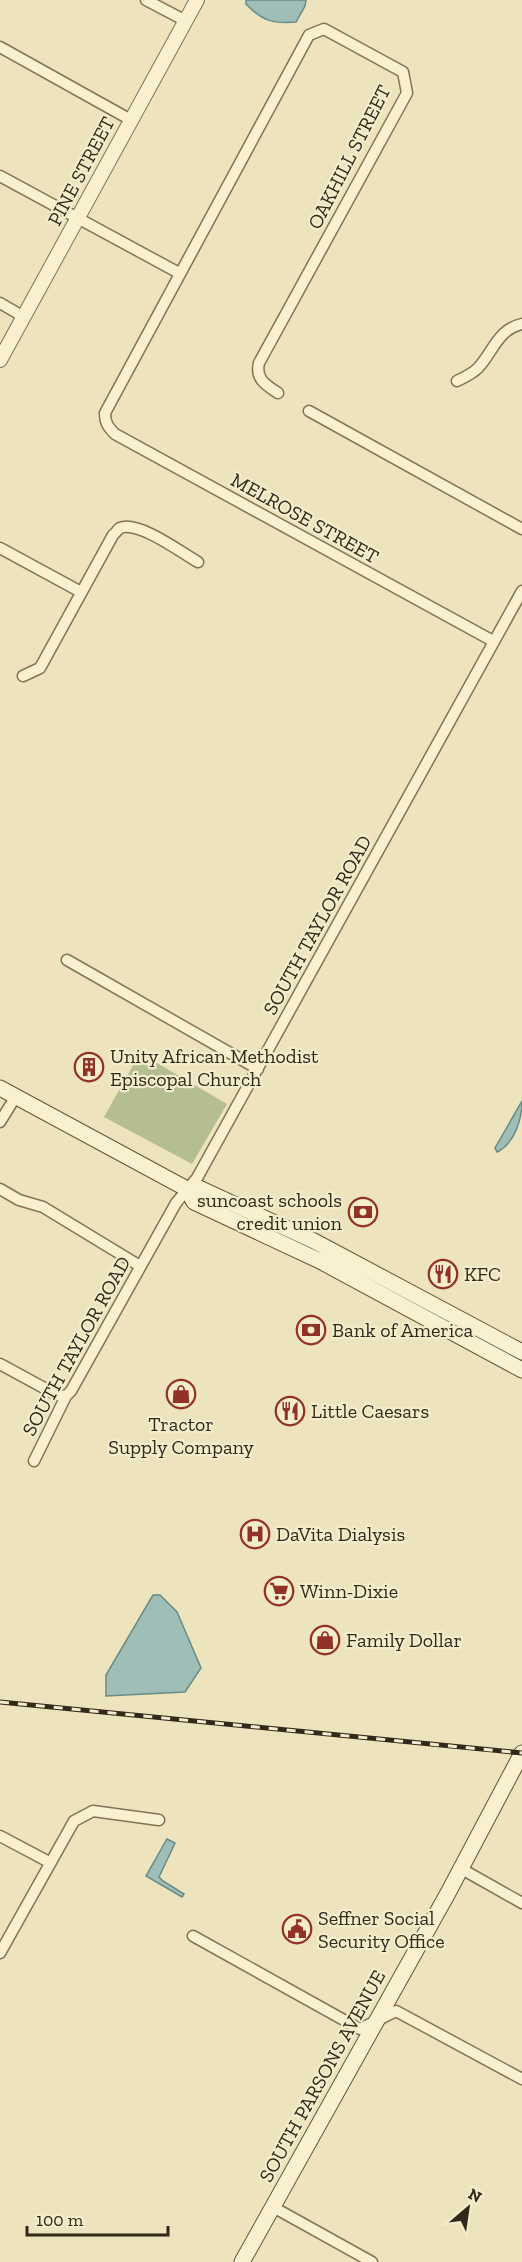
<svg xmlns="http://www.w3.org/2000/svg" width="522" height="2262" font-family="'Zilla Slab',serif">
	<rect width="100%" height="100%" fill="#ede3bd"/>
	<path fill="#b4be91" d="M140 1053 227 1104 192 1164 104 1117Z"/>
	<path fill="#a0beb8" stroke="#688b86" stroke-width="1.5" d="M246 0H306L305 6 296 22C273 24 262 21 246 4Z
		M522 1101C522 1119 515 1143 497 1152L495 1148Z
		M153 1595H160L177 1612 201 1668 185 1692 106 1696V1675Z
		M167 1839 175 1843 159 1877 163 1881 184 1894 182 1897 146 1876Z"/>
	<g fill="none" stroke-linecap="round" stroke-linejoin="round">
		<g stroke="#847356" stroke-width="13">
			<path id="minor" d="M146 0 186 21
				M0 47 131 120
				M0 176 179 273
				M0 303 24 317
				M457 381C465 377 472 374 478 368 493 352 498 329 522 324
				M278 393C266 385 255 379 259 363L407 93 403 72 324 29 309 35 105 413C105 423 108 427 115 434L493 641
				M309 411 522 529
				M0 548 81 592
				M23 676 40 668 113 535C116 533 117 530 120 528 138 520 182 553 198 562
				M67 960 258 1069
				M0 1122 16 1096
				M0 1189 19 1200 43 1207 140 1266
				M0 1364 57 1395 66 1396
				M34 1461 66 1396 71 1391 176 1203 197 1178 522 591
				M0 1836 49 1862
				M460 1868 522 1903
				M193 1936 360 2029 396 2011 522 2079
				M0 1953 74 1821 93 1811 159 1820
				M273 2207 372 2262"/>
		</g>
		<g stroke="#847356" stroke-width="16">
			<path id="tertiary" d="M0 360 197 0"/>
		</g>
		<g stroke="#65543a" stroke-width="17">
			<path id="secondary" d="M0 1088 187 1189 194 1202 320 1261 522 1370
				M187 1189 199 1188 314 1241 522 1352
				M242 2262 448 1893 522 1753"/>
		</g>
		<use href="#minor" stroke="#f8f0cf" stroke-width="10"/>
		<use href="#tertiary" stroke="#f8f0cf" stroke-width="14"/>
		<use href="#secondary" stroke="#f8f0cf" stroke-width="15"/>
		<g stroke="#33291b" stroke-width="5">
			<path id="rail" d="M0 1702 522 1753"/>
		</g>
		<use href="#rail" stroke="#f4edcc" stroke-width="3" stroke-dasharray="9" stroke-linecap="butt"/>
	</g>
	<defs>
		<g id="building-ring" transform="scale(1.5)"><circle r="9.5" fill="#f4edcc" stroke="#923227" stroke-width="1.5"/><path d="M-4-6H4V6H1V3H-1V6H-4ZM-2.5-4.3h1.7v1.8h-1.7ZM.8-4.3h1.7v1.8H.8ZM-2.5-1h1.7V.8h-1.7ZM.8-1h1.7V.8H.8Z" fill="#923227"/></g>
		<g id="bank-ring" transform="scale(1.5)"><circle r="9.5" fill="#f4edcc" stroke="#923227" stroke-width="1.5"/><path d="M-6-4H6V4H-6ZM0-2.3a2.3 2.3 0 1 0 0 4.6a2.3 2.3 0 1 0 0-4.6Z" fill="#923227"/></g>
		<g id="restaurant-ring" transform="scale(1.5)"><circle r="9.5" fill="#f4edcc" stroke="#923227" stroke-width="1.5"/><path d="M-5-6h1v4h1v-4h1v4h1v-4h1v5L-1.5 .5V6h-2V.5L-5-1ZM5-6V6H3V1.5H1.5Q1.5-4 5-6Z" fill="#923227"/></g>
		<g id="shop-ring" transform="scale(1.5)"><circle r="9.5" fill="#f4edcc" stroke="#923227" stroke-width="1.5"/><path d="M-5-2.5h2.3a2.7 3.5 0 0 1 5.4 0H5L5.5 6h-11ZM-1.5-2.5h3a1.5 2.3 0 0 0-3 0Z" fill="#923227"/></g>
		<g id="hospital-ring" transform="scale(1.5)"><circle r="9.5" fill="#f4edcc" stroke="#923227" stroke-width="1.5"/><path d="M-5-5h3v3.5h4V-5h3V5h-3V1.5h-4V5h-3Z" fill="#923227"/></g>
		<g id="supermarket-ring" transform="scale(1.5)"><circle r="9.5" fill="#f4edcc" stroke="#923227" stroke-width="1.5"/><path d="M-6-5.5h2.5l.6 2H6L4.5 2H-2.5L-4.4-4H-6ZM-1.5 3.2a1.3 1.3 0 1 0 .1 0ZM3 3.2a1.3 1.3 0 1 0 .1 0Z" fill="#923227"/></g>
		<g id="civic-ring" transform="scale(1.5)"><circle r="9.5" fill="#f4edcc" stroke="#923227" stroke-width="1.5"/><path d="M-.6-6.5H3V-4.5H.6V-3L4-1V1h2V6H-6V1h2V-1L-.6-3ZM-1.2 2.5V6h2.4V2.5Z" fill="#923227"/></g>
	</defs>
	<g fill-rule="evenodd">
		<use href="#building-ring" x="89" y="1067"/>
		<use href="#bank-ring" x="363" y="1212"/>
		<use href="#restaurant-ring" x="443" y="1274"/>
		<use href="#bank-ring" x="311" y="1330"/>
		<use href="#shop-ring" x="181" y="1394"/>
		<use href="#restaurant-ring" x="290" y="1411"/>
		<use href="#hospital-ring" x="255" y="1534"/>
		<use href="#supermarket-ring" x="279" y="1591"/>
		<use href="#shop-ring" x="325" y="1640"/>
		<use href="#civic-ring" x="297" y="1929"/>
	</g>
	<g text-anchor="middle" stroke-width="4.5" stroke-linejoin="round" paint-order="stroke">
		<g font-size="20" fill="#33291b" stroke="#f4edcc">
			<text transform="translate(349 157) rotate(-63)" y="7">OAKHILL STREET</text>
			<text transform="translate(81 171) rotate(-62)" y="7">PINE STREET</text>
			<text transform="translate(305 518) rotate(29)" y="7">MELROSE STREET</text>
			<text transform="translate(317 925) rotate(-61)" y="7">SOUTH TAYLOR ROAD</text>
			<text transform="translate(76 1346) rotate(-61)" y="7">SOUTH TAYLOR ROAD</text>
			<text transform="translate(322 2076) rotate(-61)" y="7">SOUTH PARSONS AVENUE</text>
		</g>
		<g font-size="20" fill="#33291b" stroke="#f4edcc" text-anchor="start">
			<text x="110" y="1063">Unity African Methodist<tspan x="110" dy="23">Episcopal Church</tspan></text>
			<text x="342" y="1207" text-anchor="end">suncoast schools<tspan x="342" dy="23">credit union</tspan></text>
			<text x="464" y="1281">KFC</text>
			<text x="332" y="1337">Bank of America</text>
			<text x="311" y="1418">Little Caesars</text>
			<text x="181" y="1431" text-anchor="middle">Tractor<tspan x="181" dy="23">Supply Company</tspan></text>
			<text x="276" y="1541">DaVita Dialysis</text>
			<text x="300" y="1598">Winn-Dixie</text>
			<text x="346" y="1647">Family Dollar</text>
			<text x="318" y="1925">Seffner Social<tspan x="318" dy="23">Security Office</tspan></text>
		</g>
	</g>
	<g transform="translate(468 2208) rotate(29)" stroke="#f4edcc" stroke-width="4.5" paint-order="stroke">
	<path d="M0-4.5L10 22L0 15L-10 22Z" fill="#33291b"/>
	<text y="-9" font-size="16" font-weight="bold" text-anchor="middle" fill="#33291b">N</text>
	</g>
	<path d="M27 2226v9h141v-9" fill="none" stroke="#33291b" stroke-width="3"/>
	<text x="36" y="2226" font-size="18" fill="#33291b" stroke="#f4edcc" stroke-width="4.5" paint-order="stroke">100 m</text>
</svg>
